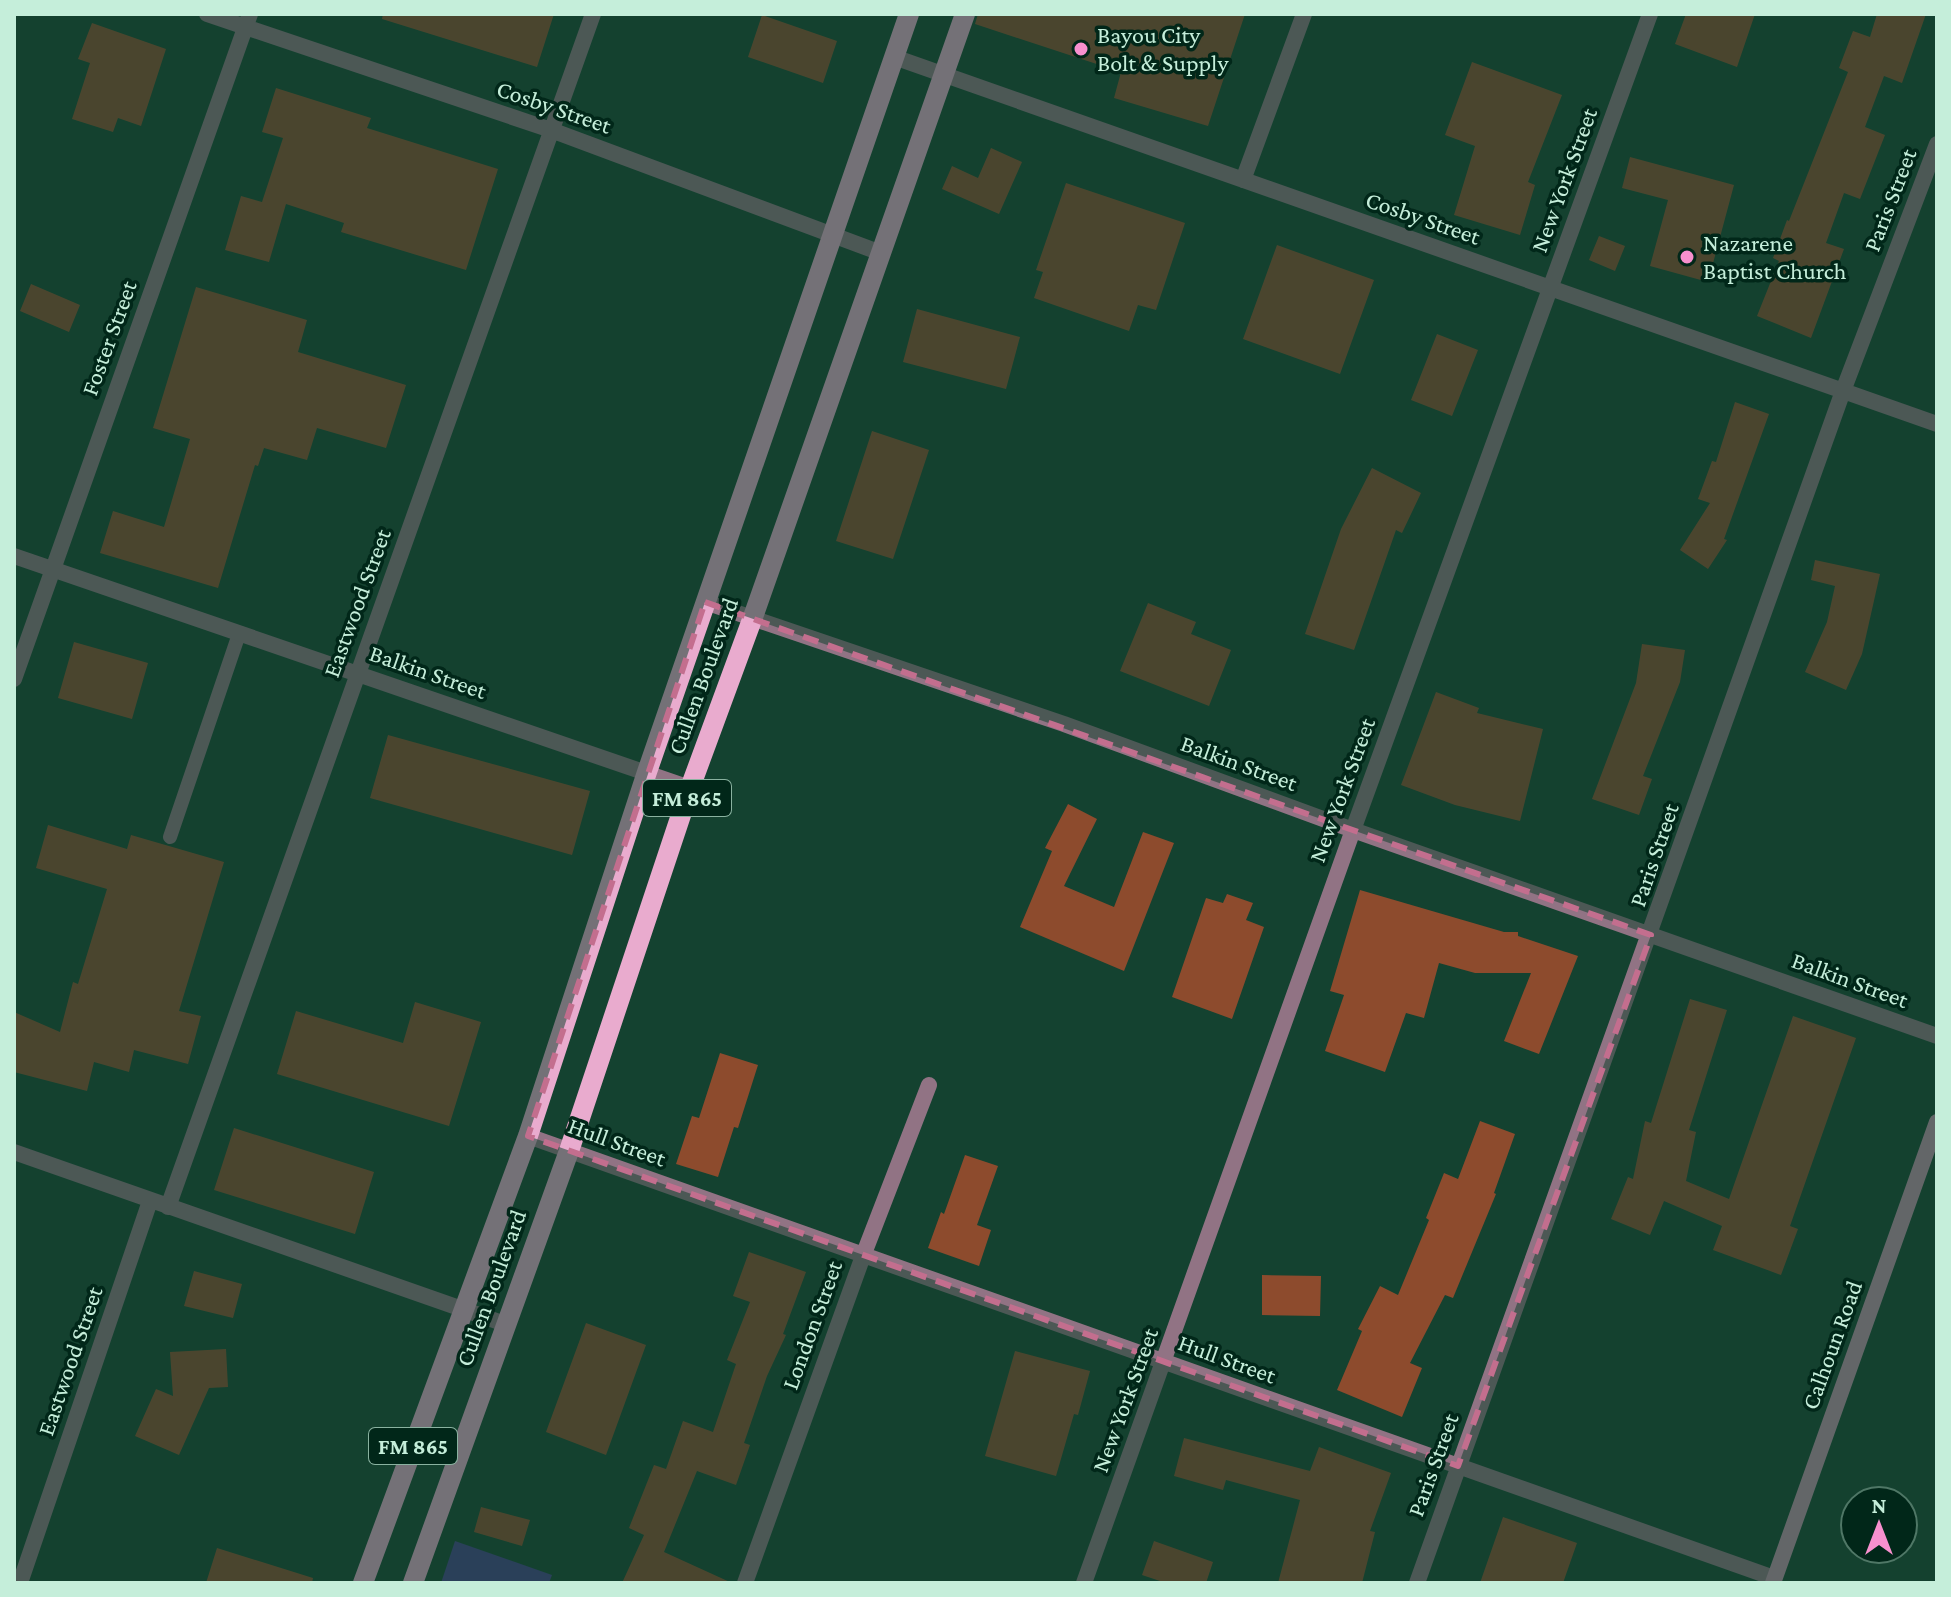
<svg xmlns="http://www.w3.org/2000/svg" width="1951" height="1597" font-family="'Crimson Pro',serif">
	<rect width="100%" height="100%" fill="#144230"/>
	<path fill="#453e8c" d="M455 1541 552 1575 549 1583H441Z"/>
	<path fill="#8d4b2d" d="M383 14H554L537 67 382 19Z
		M978 14H1245L1208 126 1114 98 1121 72 975 24Z
		M1686 14H1755L1737 67 1675 44Z
		M1877 14H1926L1902 83 1884 76 1865 127 1885 135 1860 199 1844 193 1826 243 1844 249 1811 338 1757 316 1779 261 1773 258 1787 220 1789 221 1848 72 1839 68 1853 31 1870 37Z
		M762 15 837 41 823 83 748 57Z
		M92 23 166 49 141 126 118 118 113 132 72 119 90 63 78 59Z
		M1472 62 1562 95 1528 182 1535 185 1520 235 1454 215 1475 146 1445 135Z
		M276 88 371 118 367 128 498 169 466 270 341 232 344 223 286 204 269 262 225 250 241 196 262 202 283 138 262 132Z
		M991 148 1022 162 999 214 942 189 952 166 978 178Z
		M1630 157 1734 185 1708 282 1650 266 1668 200 1622 188Z
		M1066 183 1185 223 1156 310 1138 305 1129 331 1034 298 1043 272 1036 270Z
		M1599 236 1625 246 1615 271 1589 260Z
		M1277 245 1374 280 1340 374 1243 339Z
		M31 284 80 305 69 332 20 311Z
		M196 287 307 320 298 352 406 385 386 448 317 428 307 460 264 448 258 466 255 465 218 588 100 553 113 511 164 527 190 439 153 428Z
		M917 309 1020 337 1006 389 903 362Z
		M1437 334 1478 350 1452 416 1411 400Z
		M1735 402 1769 414 1724 539 1727 540 1708 569 1680 550 1710 503 1698 499 1712 461 1716 462Z
		M872 431 929 450 893 559 836 541Z
		M1372 468 1421 493 1402 533 1396 530 1354 650 1305 634 1341 529Z
		M1815 560 1880 574 1862 654 1846 690 1805 672 1827 622 1835 586 1811 580Z
		M1148 603 1196 622 1191 634 1231 650 1209 706 1120 671Z
		M74 642 148 663 132 719 58 698Z
		M1642 644 1685 650 1680 682 1643 776 1652 779 1639 815 1592 799 1636 683Z
		M1436 692 1479 708 1477 713 1543 729 1520 821 1455 805 1401 785Z
		M388 735 590 791 572 855 370 798Z
		M1068 804 1097 819 1064 886 1114 907 1143 832 1174 843 1124 971 1020 927 1052 851 1045 848Z
		M48 825 127 849 131 835 224 862 179 1011 201 1016 188 1064 134 1050 129 1072 94 1062 87 1091 14 1072V1012L60 1032 73 982 78 984 107 889 36 868Z
		M1360 890 1504 932H1518V936L1578 956 1539 1054 1504 1041 1531 973H1475L1439 963 1424 1018 1406 1013 1385 1072 1325 1051 1344 995 1330 991Z
		M1227 894 1253 903 1246 920 1264 927 1232 1019 1172 997 1206 898 1223 903Z
		M1690 999 1727 1010 1689 1130 1696 1132 1686 1181 1729 1199 1793 1016 1856 1038 1790 1226 1798 1229 1781 1275 1713 1250 1722 1226 1664 1201 1650 1235 1611 1219 1628 1177 1633 1179 1645 1121 1651 1123Z
		M415 1002 481 1022 449 1126 277 1074 296 1011 403 1043Z
		M720 1053 758 1065 738 1128 734 1127 718 1177 676 1164 692 1116 699 1118Z
		M1480 1121 1515 1134 1494 1193 1496 1194 1453 1298 1445 1295 1410 1363 1422 1368 1402 1417 1337 1390 1362 1331 1358 1329 1380 1286 1398 1295 1429 1220 1426 1218 1444 1173 1458 1179Z
		M234 1128 374 1172 355 1234 214 1190Z
		M965 1155 998 1166 977 1225 991 1230 979 1266 928 1248 941 1212 944 1214Z
		M749 1252 806 1272 783 1334 786 1335 767 1376 744 1443 750 1445 736 1485 697 1471 664 1552 732 1583H622L644 1535 629 1528 654 1465 666 1469 683 1421 713 1432 736 1364 727 1360 750 1302 733 1296Z
		M194 1271 242 1284 233 1318 184 1306Z
		M1262 1275 1321 1276 1320 1316 1262 1315Z
		M586 1323 646 1345 606 1455 546 1432Z
		M226 1349 228 1387 209 1388 179 1455 135 1436 156 1389 173 1396 170 1352Z
		M1015 1351 1090 1371 1078 1415 1074 1414 1056 1476 985 1456Z
		M1184 1438 1310 1471 1319 1447 1391 1473 1370 1531 1375 1532 1362 1583H1278L1300 1500 1226 1480 1223 1490 1174 1476Z
		M481 1507 530 1520 522 1546 474 1532Z
		M1503 1517 1577 1543 1563 1583H1480Z
		M1154 1541 1213 1562 1206 1583H1166L1142 1575Z
		M217 1548 313 1578 312 1583H206Z"/>
	<g fill="none" stroke-linecap="round" stroke-linejoin="round">
		<path stroke="#917384" stroke-width="14" d="M170 837 239 634"/>
		<path stroke="#917384" stroke-width="16" d="M207 14 551 130 881 253
			M894 57 1937 424
			M1243 180 1304 14
			M14 556 690 788
			M705 602 1064 724 1353 830 1937 1036
			M14 679 250 14
			M528 1136 1774 1578
			M14 1152 505 1324
			M168 1207 593 14
			M20 1583 150 1201
			M745 1583 863 1256 929 1085
			M1084 1583 1353 830 1650 14
			M1417 1583 1843 391 1937 144"/>
		<path stroke="#c393ae" stroke-width="16" d="M1773 1583 1937 1122"/>
		<path stroke="#e9abce" stroke-width="20" d="M363 1583 528 1136 647 772 909 14
			M413 1583 569 1151 690 788 753 617 965 14"/>
	</g>
	<path d="M0 0H1951V1597H0ZM705 602 1651 935 1458 1466 528 1136Z" fill="#144230" fill-opacity=".55" fill-rule="evenodd"/>
	<path fill="none" stroke="#c36e8e" stroke-width="6" stroke-dasharray="16 10" stroke-linejoin="round" d="M705 602 1651 935 1458 1466 528 1136Z"/>
	<g fill="#f790ce" stroke="#012719" stroke-width="3">
		<circle cx="1081" cy="49" r="8"/>
		<circle cx="1687" cy="257" r="8"/>
	</g>
	<g text-anchor="middle" stroke-width="7" stroke-linejoin="round" paint-order="stroke">
		<g fill="#012719" stroke="#8ab2a0" stroke-width="2">
			<rect x="643" y="780" width="88" height="36" rx="6"/>
			<rect x="369" y="1428" width="88" height="36" rx="6"/>
		</g>
		<g font-size="22" font-weight="bold" fill="#c5eeda">
			<text x="687" y="806">FM 865</text>
			<text x="413" y="1454">FM 865</text>
		</g>
		<g font-size="24" fill="#c5eeda" stroke="#012719" text-anchor="start">
			<text x="1097" y="43">Bayou City<tspan x="1097" dy="28">Bolt &amp; Supply</tspan></text>
			<text x="1703" y="251">Nazarene<tspan x="1703" dy="28">Baptist Church</tspan></text>
		</g>
		<g font-size="24" fill="#c5eeda" stroke="#012719">
			<text transform="translate(554 107) rotate(19)" y="8">Cosby Street</text>
			<text transform="translate(1564 180) rotate(-70)" y="8">New York Street</text>
			<text transform="translate(1890 200) rotate(-69)" y="8">Paris Street</text>
			<text transform="translate(1423 218) rotate(19)" y="8">Cosby Street</text>
			<text transform="translate(109 338) rotate(-70)" y="8">Foster Street</text>
			<text transform="translate(357 603) rotate(-70)" y="8">Eastwood Street</text>
			<text transform="translate(428 672) rotate(19)" y="8">Balkin Street</text>
			<text transform="translate(703 676) rotate(-70)" y="8">Cullen Boulevard</text>
			<text transform="translate(1239 763) rotate(20)" y="8">Balkin Street</text>
			<text transform="translate(1342 790) rotate(-70)" y="8">New York Street</text>
			<text transform="translate(1654 855) rotate(-71)" y="8">Paris Street</text>
			<text transform="translate(1850 980) rotate(20)" y="8">Balkin Street</text>
			<text transform="translate(617 1142) rotate(20)" y="8">Hull Street</text>
			<text transform="translate(491 1288) rotate(-70)" y="8">Cullen Boulevard</text>
			<text transform="translate(812 1325) rotate(-70)" y="8">London Street</text>
			<text transform="translate(1832 1345) rotate(-70)" y="8">Calhoun Road</text>
			<text transform="translate(1227 1359) rotate(20)" y="8">Hull Street</text>
			<text transform="translate(70 1361) rotate(-71)" y="8">Eastwood Street</text>
			<text transform="translate(1125 1400) rotate(-70)" y="8">New York Street</text>
			<text transform="translate(1433 1465) rotate(-70)" y="8">Paris Street</text>
		</g>
	</g>
	<rect width="1951" height="1597" fill="none" stroke="#c5eeda" stroke-width="32"/>
	<g transform="translate(1879 1525)"><circle r="38" fill="#012719" stroke="#4f7766" stroke-width="2"/>
	<path d="M0-6L14 30L0 20L-14 30Z" fill="#f790ce"/>
	<text y="-12" font-size="22" font-weight="bold" text-anchor="middle" fill="#c5eeda">N</text>
	</g>
</svg>
